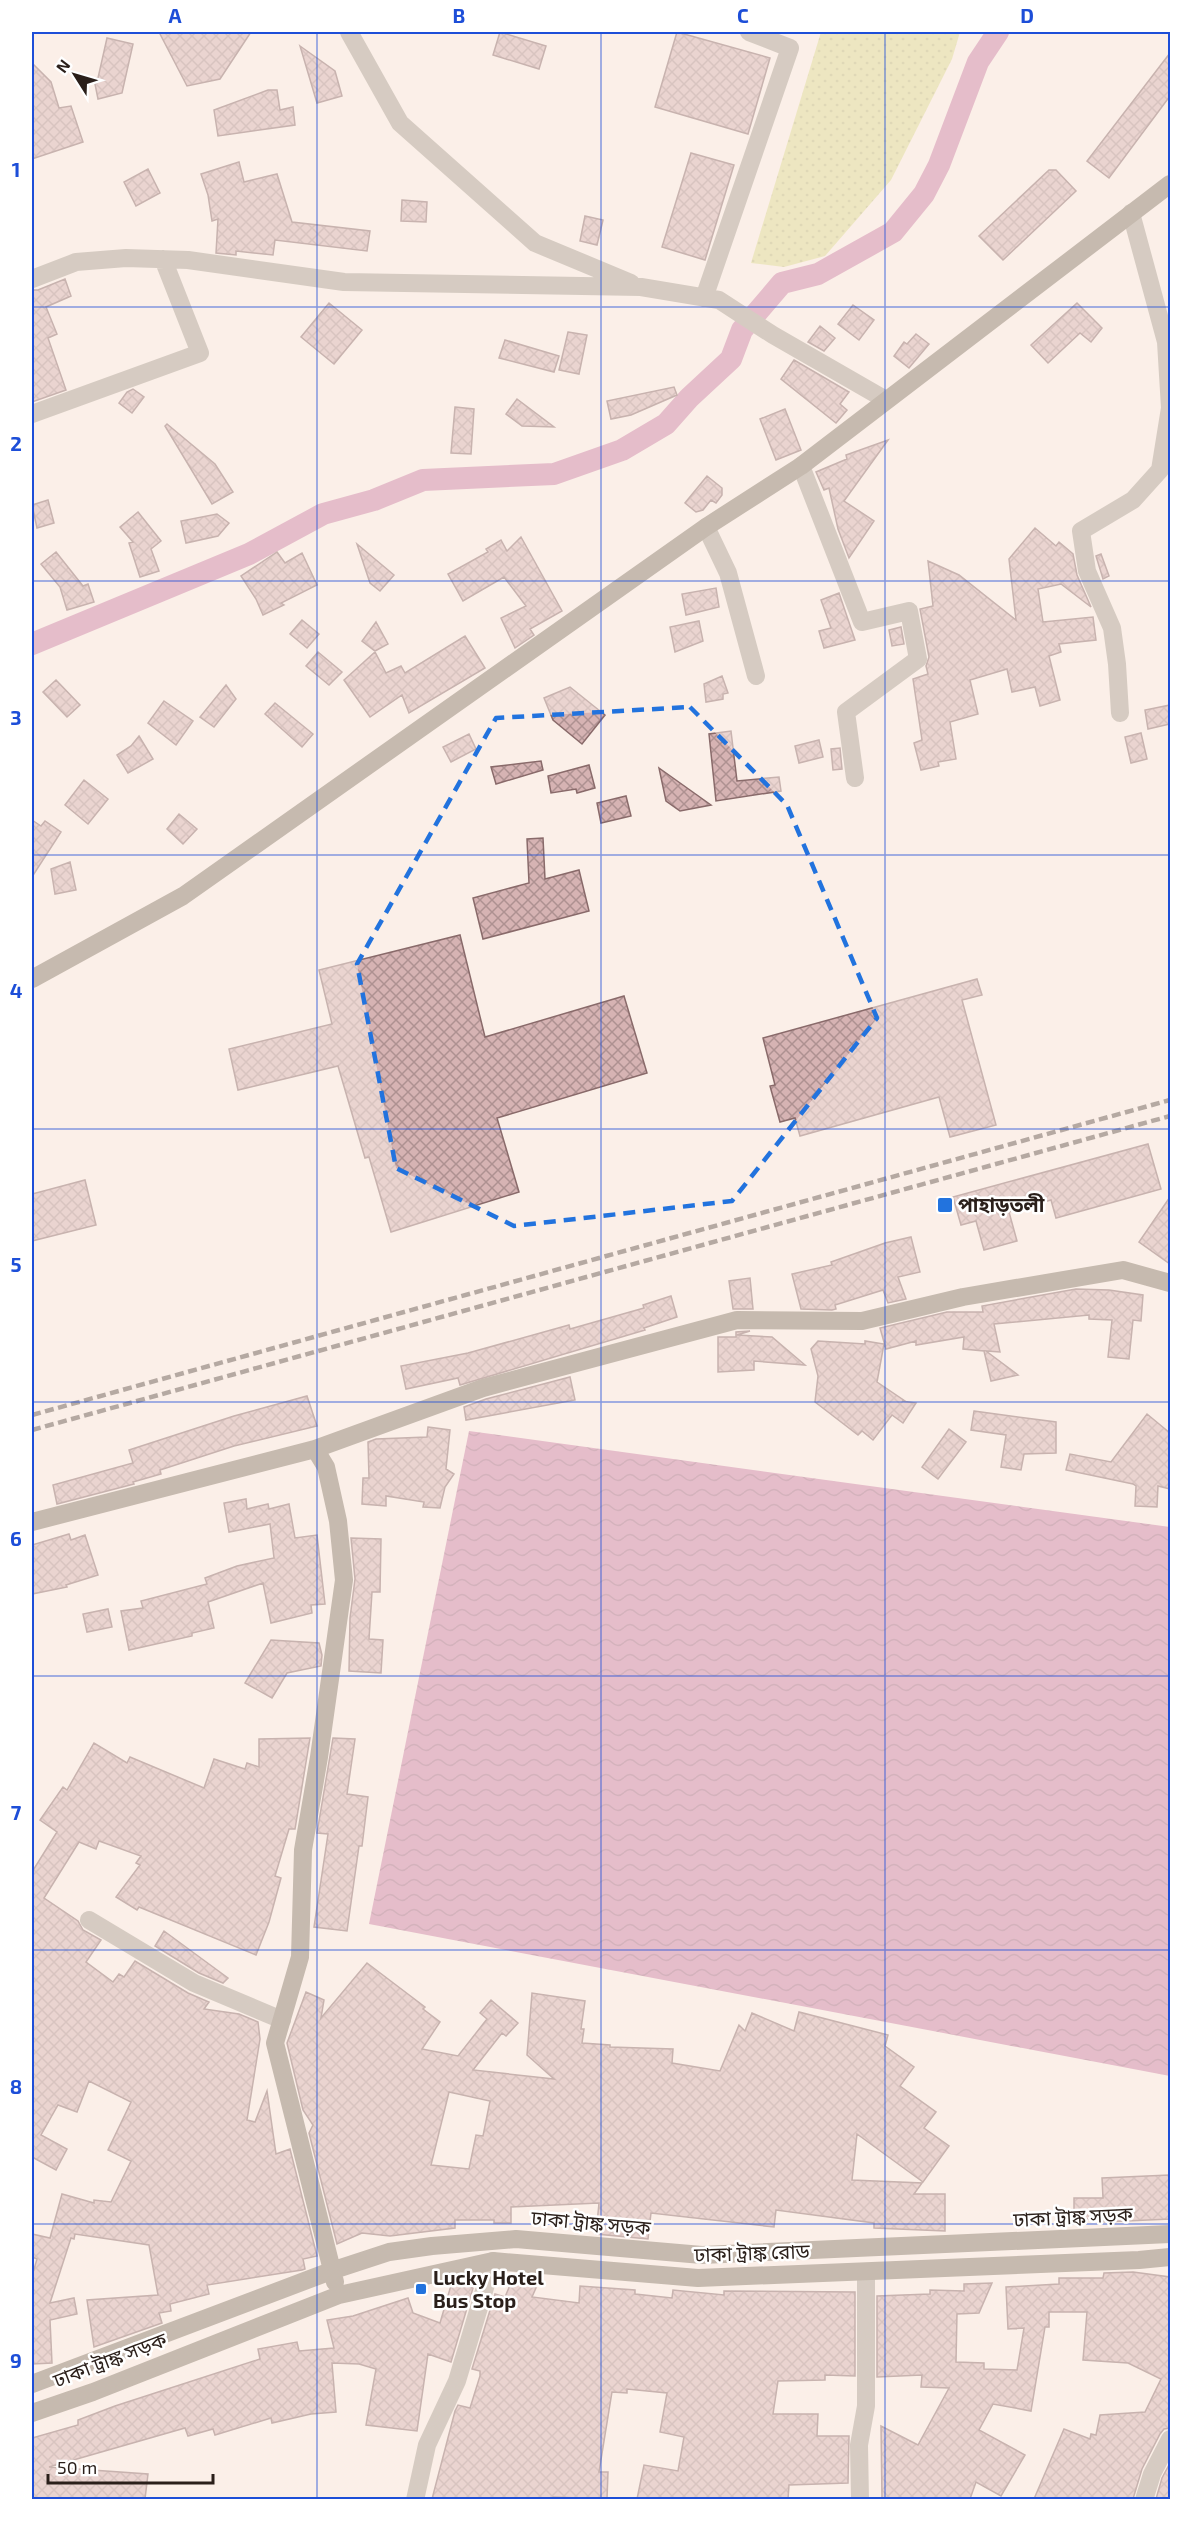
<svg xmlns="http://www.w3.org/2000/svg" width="1202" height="2531" font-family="'Exo 2','Noto Sans Bengali',sans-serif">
	<defs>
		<pattern id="grass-dots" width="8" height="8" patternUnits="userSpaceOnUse" patternTransform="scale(1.5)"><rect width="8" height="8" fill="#dcdc92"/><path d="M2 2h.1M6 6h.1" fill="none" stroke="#bdbc7d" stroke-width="1.8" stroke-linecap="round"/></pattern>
		<pattern id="water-waves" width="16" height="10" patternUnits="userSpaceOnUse" patternTransform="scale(1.5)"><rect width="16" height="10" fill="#ca81a7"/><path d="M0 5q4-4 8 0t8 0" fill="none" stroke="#a46987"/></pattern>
		<pattern id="building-cross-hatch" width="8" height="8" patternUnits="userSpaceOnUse" patternTransform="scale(1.5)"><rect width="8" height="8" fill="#d6b3b3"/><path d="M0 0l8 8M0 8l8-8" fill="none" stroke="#ae9191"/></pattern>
	</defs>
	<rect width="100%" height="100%" fill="#fbefe8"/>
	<path fill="url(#grass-dots)" d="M821 32H960L952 59 891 180 825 256 784 267 751 263Z"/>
	<path fill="url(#water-waves)" d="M469 1431 1170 1527V2076L369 1924Z"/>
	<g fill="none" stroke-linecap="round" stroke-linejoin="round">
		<path stroke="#ca81a7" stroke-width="22" d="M32 644 249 554 323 514 374 500 423 480 554 474 622 450 666 424 689 398 731 359 742 330 782 283 818 274 893 232 924 194 939 165 978 62 998 32"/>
	</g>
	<path fill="url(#building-cross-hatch)" stroke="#896a6a" stroke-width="1.5" fill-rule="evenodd" d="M159 32H251L220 79 187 86Z
		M500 32 546 46 539 69 493 55Z
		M677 32 770 58 748 134 655 107Z
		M107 38 133 44 122 93 98 99 94 79 98 78Z
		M300 46 335 71 342 96 317 103Z
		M1170 53V96L1109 178 1087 161Z
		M32 63 51 82 59 108 71 106 83 142 32 159Z
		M268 90H277L280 110 293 107 295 125 218 136 214 110Z
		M691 153 734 165 705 260 662 247Z
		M239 162 244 182 277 174 292 222 370 231 367 251 275 240 273 255 236 251V255L216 253 218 219 212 221 208 195 201 174Z
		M148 169 160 193 136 206 124 182Z
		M1049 170H1056L1076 191 1003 260 979 236Z
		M402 200 427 202 426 222 401 221Z
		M585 216 603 220 597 245 580 241Z
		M65 279 71 296 46 307 57 334 48 338 66 390 32 402V290H38Z
		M329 303 362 330 334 364 301 337Z
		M1077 303 1102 328 1091 342 1080 333 1048 363 1031 345Z
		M853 305 874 320 859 340 838 324Z
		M820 326 835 338 824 351 808 342Z
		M568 332 587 335 579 374 559 370Z
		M916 334 929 344 909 368 894 356 904 342 907 344Z
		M505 340 559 356 554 372 499 358Z
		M794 360 849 392 840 404 847 410 836 423 781 379Z
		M674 387 677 395 631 415 611 419 607 401Z
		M133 389 144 397 132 413 119 403 127 392Z
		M517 399 554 427 522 426 506 414Z
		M455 407 474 409 471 454 451 453Z
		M785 409 801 450 776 460 760 419Z
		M167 424 215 464 233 492 212 504 165 426Z
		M888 440 844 501 874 521 849 558 838 529 829 488 824 490 816 472 847 459 846 455Z
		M707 476 722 488V495L716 503 711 500 703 510 696 512 685 503Z
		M48 500 54 523 37 528 32 505Z
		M138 512 161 541 151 549 159 571 140 577 129 543 133 542 120 527Z
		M217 514 229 523 218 536 186 543 181 521Z
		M1035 528 1056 546 1059 542 1073 554 1077 575 1091 607 1061 584 1038 589 1043 622 1093 617 1096 640 1059 644 1061 652 1049 656 1060 700 1040 706 1035 687 1012 692 1007 669 970 680 978 714 950 722 956 759 938 762 939 766 921 770 914 743 922 740 913 679 928 674 926 666 929 657 920 609 933 606 928 561 959 575 1016 620 1009 559Z
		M521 537 562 611 530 629 534 635 515 648 501 618 526 606 504 577 463 601 448 574 488 552 486 549 501 540 507 551Z
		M357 544 394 575 380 591 370 583Z
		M56 552 83 586 88 584 94 602 67 610 60 587 41 564Z
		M277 552 285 563 302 553 317 585 281 603 284 605 263 615 256 599 241 576Z
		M1101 554 1109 576 1103 579 1096 556Z
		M716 588 719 607 686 615 682 594Z
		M839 593 855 640 824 648 819 631 831 628 821 600Z
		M302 620 319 634 307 648 290 634Z
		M699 621 703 641 675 652 670 627Z
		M376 622 388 644 375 651 362 641Z
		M901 627 904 644 892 646 889 630Z
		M465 636 485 668 409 713 402 695 370 717 344 680 375 652 386 673 401 666 405 673Z
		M318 652 342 672 329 685 306 666Z
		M722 676 728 693 723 694V699L706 702 704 684Z
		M56 680 80 705 67 717 43 692Z
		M226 685 236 699 214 727 200 717Z
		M570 687 605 715 582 744 553 720 544 698Z
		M164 701 193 721 176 745 148 723Z
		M275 703 313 734 302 747 265 714Z
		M1170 705V724L1148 729 1145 710Z
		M731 731 737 781 779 777 781 791 716 801 709 734Z
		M1141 733 1147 759 1131 763 1125 737Z
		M469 734 476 749 451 762 443 747Z
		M139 736 153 759 128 773 117 755 131 746Z
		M819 740 823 757 799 763 795 746Z
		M840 748 842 769 833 770 831 749Z
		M541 761 543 770 496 784 491 767Z
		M589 765 595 788 577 793 576 789 551 793 548 776Z
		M659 768 711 805 680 811 666 801Z
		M84 780 108 799 88 824 65 805Z
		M626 796 631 816 601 823 597 803Z
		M179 814 197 829 183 844 167 829Z
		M32 820 41 826 45 821 61 832 32 877Z
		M543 838 545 879 579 870 589 911 483 939 473 898 529 883 527 839Z
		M70 862 76 890 55 894 51 869Z
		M460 935 485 1037 624 996 647 1073 497 1118 519 1192 391 1232 369 1157 365 1158 338 1066 238 1090 229 1049 332 1024 319 970Z
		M977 979 982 995 962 1000 996 1125 950 1137 939 1097 800 1136 795 1118 780 1122 770 1086 775 1085 763 1038Z
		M1148 1144 1161 1189 1056 1218 1051 1200 1009 1212 1017 1241 984 1250 976 1221 961 1225 953 1197Z
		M85 1180 96 1225 32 1241V1194Z
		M1170 1197V1264L1139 1242Z
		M911 1237 920 1272 898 1277 906 1299 888 1303 883 1290 835 1305 836 1309 832 1310 801 1309 792 1274 832 1265 831 1262 885 1243Z
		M750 1278 753 1309H733L729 1281Z
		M1076 1289 1109 1290 1143 1295 1141 1321 1133 1320 1129 1359 1108 1357 1112 1320 1089 1319V1315L994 1324 1000 1352 986 1351 1018 1375 991 1381 984 1351 963 1349 964 1337 916 1345V1341L886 1349 880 1328 947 1312H983L982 1306Z
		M671 1296 677 1317 644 1328 645 1330 460 1385 458 1378 406 1389 401 1366 468 1353 569 1325 570 1329 644 1308 643 1305Z
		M750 1331 737 1335 772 1337 805 1365 754 1361V1370L718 1372V1337H736V1332Z
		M818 1341 865 1344V1341L884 1344 877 1382 905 1401H902L916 1403 903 1423 892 1415 873 1440 862 1431 858 1435 815 1402 818 1376 811 1349Z
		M570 1377 575 1400 466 1420 464 1407 486 1399Z
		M307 1396 317 1426 234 1446 160 1470 161 1474 133 1482 134 1484 57 1504 53 1485 133 1463 129 1450 234 1416Z
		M974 1411 1056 1422V1453L1024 1454 1021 1470 1001 1467 1006 1435 971 1430Z
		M1147 1414 1170 1433V1489L1158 1486 1157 1507 1135 1506 1136 1486 1133 1484 1066 1470 1070 1454 1111 1462Z
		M428 1427 450 1430 446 1469 454 1474 445 1487 440 1508 423 1507 424 1502 386 1496V1506L362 1504 363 1478H369L368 1442 376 1439 427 1437Z
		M949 1429 966 1442 938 1479 922 1467Z
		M246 1499 247 1509 268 1504 269 1509 289 1504 295 1538 317 1535 325 1604 311 1605 312 1613 271 1623 263 1583 208 1602 214 1628 192 1633V1636L129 1650 121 1611 143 1608 141 1601 207 1584 205 1578 237 1566 274 1558 270 1524 229 1532 224 1503Z
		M69 1534 71 1540 85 1535 98 1575 66 1585 67 1587 32 1594V1545Z
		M351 1538 381 1539 380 1592H372L369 1639 383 1640 381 1673 349 1671 350 1618 355 1579Z
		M108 1609 112 1627 87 1632 83 1614Z
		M271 1640 319 1643 322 1655 321 1666 287 1673 272 1698 245 1683Z
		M310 1738 295 1829H289L275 1876 281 1878 269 1922 256 1955 139 1907 137 1910 116 1897 140 1865 136 1863 141 1856 99 1841 96 1849 79 1842 44 1898 78 1921 83 1930 101 1940 86 1962 113 1982 119 1974 124 1977 135 1961 188 1993 209 2002 204 2009 239 2014 258 2022 260 2039 247 2120 255 2122 267 2091 276 2154 290 2149 317 2256 303 2259 305 2269 302 2270 207 2285 209 2294 170 2304 171 2311 159 2313 162 2323 94 2347 87 2300 158 2295 149 2245 75 2234 74 2239 71 2238 50 2303 74 2298 77 2314 50 2320 52 2363 32 2364V2276L37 2259 32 2257V2234L50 2238 62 2194 94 2203V2200L111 2202 131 2161 108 2150 131 2102 89 2081 77 2112 58 2105 41 2135 67 2149 56 2170 32 2157V1872L57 1832 40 1820 63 1787 67 1790 94 1743 127 1763 130 1757 204 1788 214 1759 245 1769 247 1763 259 1767V1739Z
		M333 1738 355 1739 347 1794 368 1797 362 1846H359L347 1931 314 1927 328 1834 317 1833Z
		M164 1931 228 1978 223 1983 199 1973 155 1946Z
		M367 1963 425 2007 423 2009 440 2022 422 2049 458 2056 487 2019 480 2013 491 2000 518 2023 506 2036 502 2033 473 2070 554 2079 527 2055 532 1993 585 2001 581 2029H584L582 2043 610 2045V2047L673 2049 672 2063 720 2071 739 2025 745 2031 752 2013 794 2031 799 2012 888 2035 885 2046 914 2067 900 2086 936 2112 924 2128 949 2146 923 2182 857 2134 852 2180 922 2183 914 2194H945V2231L874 2228V2223L776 2210 774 2227 651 2213 648 2239 596 2234 599 2203 511 2207V2223H494V2220H455V2228L390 2236 362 2233 337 2244 309 2133 313 2125 303 2110 287 2043 306 1992 324 2000 321 2018ZM449 2092 490 2101 483 2136 476 2135 469 2169 431 2165Z
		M1169 2175 1170 2219 1104 2222V2219H1074V2198H1103L1102 2178Z
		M1133 2272 1170 2277V2428L1164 2429 1160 2434 1142 2469 1133 2499H1034L1064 2429 1090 2439 1091 2434 1096 2435 1100 2415 1145 2412 1161 2379 1128 2363 1083 2360 1087 2312H1049V2327H1045L1031 2411 993 2404 979 2430 1025 2455 1001 2496 976 2482 970 2499H882L881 2426 918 2445 949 2388 921 2387 922 2375 877 2377V2296L930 2294V2290L964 2291V2284L992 2283 979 2313 957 2314 956 2362 984 2363V2369L1017 2370 1024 2328 1008 2329 1006 2287 1059 2284V2278H1103L1104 2273Z
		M513 2278 536 2288 532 2297 579 2303 580 2286 635 2290V2294L672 2298 673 2290 724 2295V2291L855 2292V2376L825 2375V2380L778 2381 773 2414H818L817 2436H849L848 2483 789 2485 788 2499H637L644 2465 678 2471 684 2437 660 2432 667 2393 627 2389V2393L612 2392 599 2472H608L607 2499 553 2497 552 2499H432L455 2411 458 2405 470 2408 480 2376V2371L472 2369 495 2294 505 2297Z
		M452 2282 473 2288 451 2362 428 2354 417 2431 366 2425 376 2369 359 2364 332 2363 336 2412 311 2414 272 2423 271 2418 215 2435 213 2429 188 2436 185 2428 49 2467 148 2474 145 2499H32V2438L78 2425V2420L115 2406 260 2359 258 2349 297 2342 299 2351 334 2348 327 2320 353 2316 408 2298 413 2313 440 2323Z
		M1170 2463V2499H1156L1162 2478Z"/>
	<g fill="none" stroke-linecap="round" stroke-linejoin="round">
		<path stroke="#a8a195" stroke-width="18" d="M349 32 400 123 535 243 631 283
			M32 279 76 262 126 258 188 260 344 282 641 287 719 300 773 335 886 400
			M704 298 790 48 749 32
			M32 414 200 353 163 259
			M801 466 862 622 909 611 918 659 846 712 855 778
			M706 527 728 573 756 676
			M1120 713 1117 664 1112 628 1087 571 1081 531 1133 500 1160 470 1170 408 1166 342 1131 213
			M89 1920 194 1983 282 2020
			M415 2500 427 2445 457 2381 493 2261
			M860 2500 859 2445 866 2406V2272
			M1144 2500 1152 2474 1170 2439"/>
		<path stroke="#857a6a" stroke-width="18" d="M32 979 183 896 706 527 801 466 1170 184
			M315 1449 483 1388 737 1320 862 1321 963 1297 1123 1270 1170 1283
			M32 1522 315 1449 326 1467 338 1521 344 1580 319 1757 303 1850 300 1957 275 2043 335 2282
			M32 2384 331 2271 389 2252 432 2246 516 2239 702 2255 1170 2234
			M32 2413 93 2392 339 2295 493 2261 698 2278 1139 2260 1170 2257"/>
		<path stroke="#5f544e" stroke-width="4.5" stroke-dasharray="9 4.5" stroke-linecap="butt" d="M32 1415 1170 1100
			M32 1430 1170 1116"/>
	</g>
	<path d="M0 0H1202V2531H0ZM690 707 787 805 877 1018 732 1201 514 1226 396 1168 357 964 496 718Z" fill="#fbefe8" fill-opacity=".55" fill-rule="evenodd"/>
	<path fill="none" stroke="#2273de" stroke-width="4.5" stroke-dasharray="12 8" stroke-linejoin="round" d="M690 707 787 805 877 1018 732 1201 514 1226 396 1168 357 964 496 718Z"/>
	<path fill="none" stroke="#1d4ed8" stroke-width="1.5" stroke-opacity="0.55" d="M317 32V2500M601 32V2500M885 32V2500M32 307H1170M32 581H1170M32 855H1170M32 1129H1170M32 1402H1170M32 1676H1170M32 1950H1170M32 2224H1170"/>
	<g fill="#2273de" stroke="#fff" stroke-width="2">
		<rect x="937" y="1197" width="16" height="16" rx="3"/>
		<rect x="415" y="2283" width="12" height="12" rx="3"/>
	</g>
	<g text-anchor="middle" stroke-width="5" stroke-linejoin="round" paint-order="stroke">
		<g font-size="20" font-weight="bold" fill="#2a1f1a" stroke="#fff" text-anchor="start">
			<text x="958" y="1212">পাহাড়তলী</text>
			<text x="433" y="2285">Lucky Hotel<tspan x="433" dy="23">Bus Stop</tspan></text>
		</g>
		<g font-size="20" fill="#2a1f1a" stroke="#fff">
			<text transform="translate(1073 2217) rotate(-3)" y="7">ঢাকা ট্রাঙ্ক সড়ক</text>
			<text transform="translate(591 2223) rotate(5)" y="7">ঢাকা ট্রাঙ্ক সড়ক</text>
			<text transform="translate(752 2253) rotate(-2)" y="7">ঢাকা ট্রাঙ্ক রোড</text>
			<text transform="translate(110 2360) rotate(-21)" y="7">ঢাকা ট্রাঙ্ক সড়ক</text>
		</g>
	</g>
	<rect width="1202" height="2531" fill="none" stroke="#ffffff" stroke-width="66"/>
	<g transform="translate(75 75) rotate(307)" stroke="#ffffff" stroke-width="4.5" paint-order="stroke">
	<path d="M0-4.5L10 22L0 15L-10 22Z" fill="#2a1f1a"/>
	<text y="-9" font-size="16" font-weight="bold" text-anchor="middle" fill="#2a1f1a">N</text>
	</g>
	<path d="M48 2474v9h165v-9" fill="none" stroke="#2a1f1a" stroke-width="3"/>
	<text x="57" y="2474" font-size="18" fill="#2a1f1a" stroke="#ffffff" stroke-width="4.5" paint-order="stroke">50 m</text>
	<rect x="33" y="33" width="1136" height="2465" fill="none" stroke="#1d4ed8" stroke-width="2"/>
	<g font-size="20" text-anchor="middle" font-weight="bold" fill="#1d4ed8">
		<text x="175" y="23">A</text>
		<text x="459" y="23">B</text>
		<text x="743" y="23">C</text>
		<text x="1027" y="23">D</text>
		<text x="16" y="177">1</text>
		<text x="16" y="451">2</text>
		<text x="16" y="725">3</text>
		<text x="16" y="998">4</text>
		<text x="16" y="1272">5</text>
		<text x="16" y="1546">6</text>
		<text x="16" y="1820">7</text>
		<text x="16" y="2094">8</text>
		<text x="16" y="2368">9</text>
	</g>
</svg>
